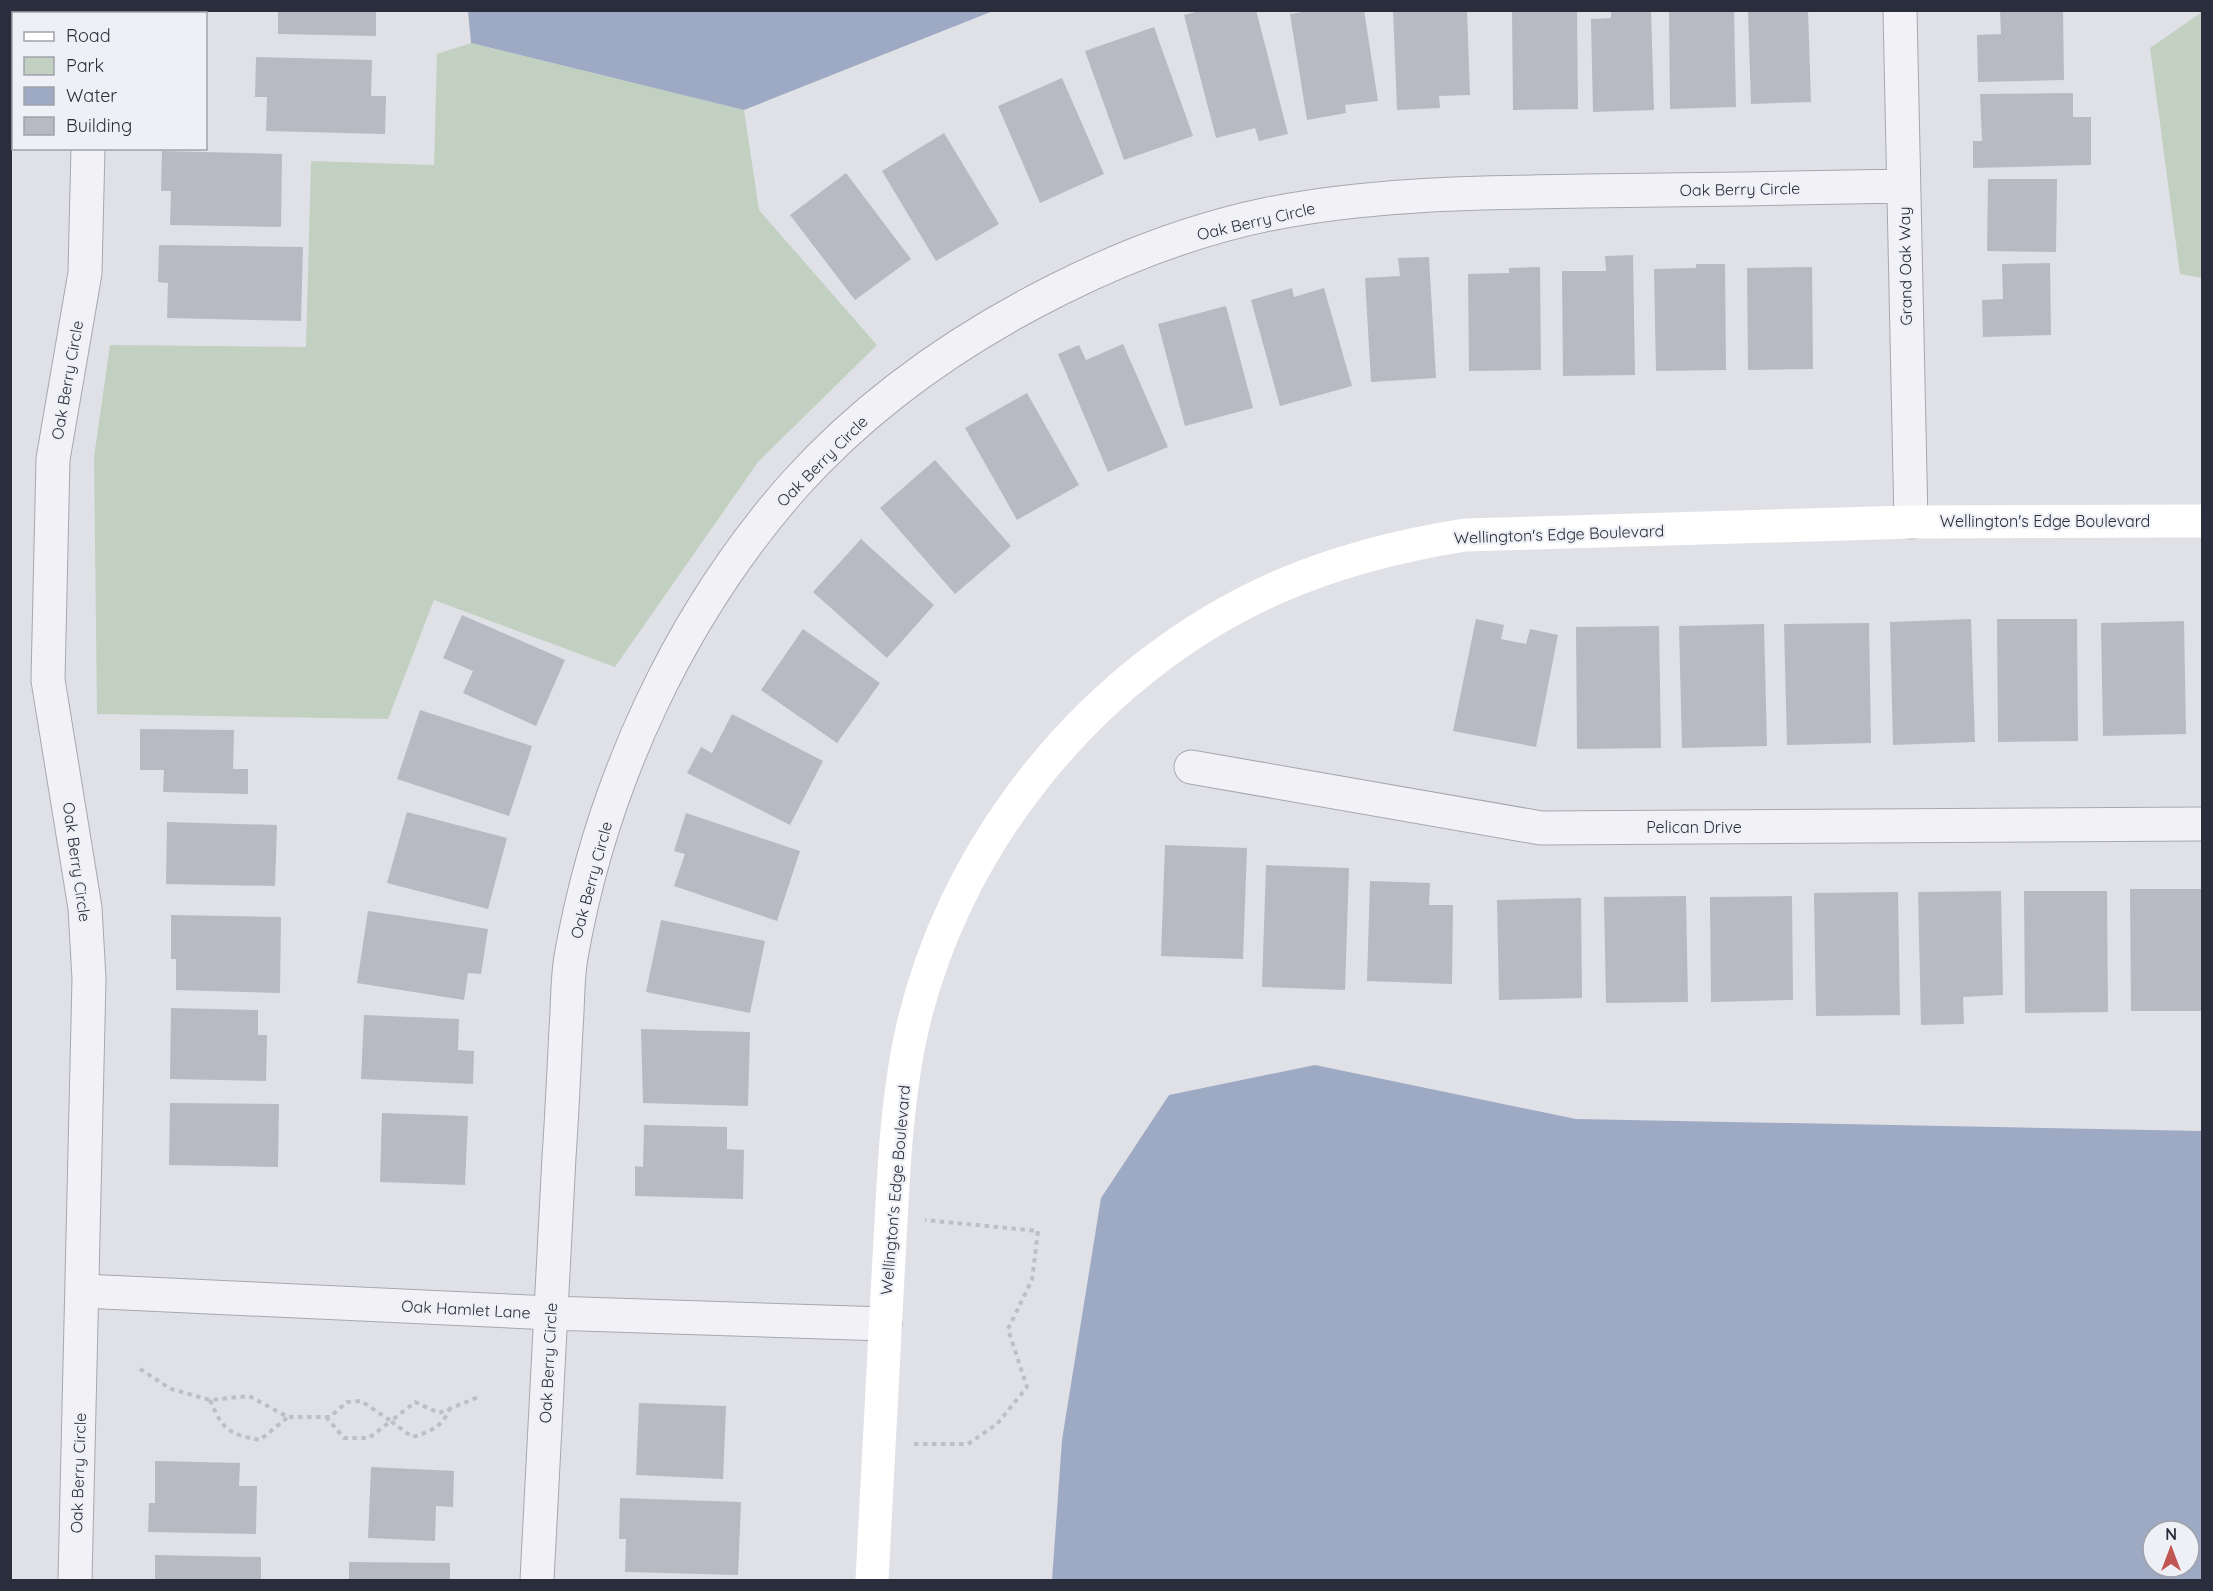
<svg xmlns="http://www.w3.org/2000/svg" width="2213" height="1591" font-family="Quicksand,sans-serif">
	<rect width="100%" height="100%" fill="#e0e1e7"/>
	<path fill="#c2d0c2" d="M2202 12V278L2180 274 2150 48Z
		M471 43 744 110 759 210 877 345 758 462 615 667 434 600 388 719 97 714 94 457 110 345 306 347 311 161 434 165 437 54Z"/>
	<path fill="#9ea9c3" fill-rule="evenodd" d="M468 11V10L993 11 744 110 471 43Z
		M1315 1065 1576 1119 2202 1131V1580H1052L1062 1440 1101 1198 1169 1095ZM2153 1531H2189V1567H2153Z"/>
	<path fill="#b7bac3" d="M278 10H376V36L278 34Z
		M1203 10H1256L1288 134 1259 141 1255 128 1216 138 1184 15Z
		M1315 10H1364L1378 101 1345 105 1346 113 1307 120 1290 14Z
		M1393 10H1467L1470 95 1439 96 1440 108 1397 110Z
		M1611 10H1651L1654 110 1593 112 1591 19 1611 18Z
		M1669 10H1734L1736 107 1670 109Z
		M1768 10H1808L1811 102 1751 104 1748 12Z
		M2000 10H2063L2064 80 1978 82 1977 35 2001 34Z
		M1577 11 1578 109 1513 110 1512 12Z
		M1154 27 1193 136 1124 160 1085 51Z
		M256 57 372 60 371 96H386L385 134 266 131 267 97H255Z
		M1062 78 1104 174 1040 203 998 106Z
		M2073 93V117H2091V165L1973 168V141H1982L1980 94Z
		M944 133 999 224 936 261 882 171Z
		M162 151 282 154 281 227 170 225 171 191H161Z
		M846 173 911 259 855 300 790 215Z
		M1988 179H2057L2056 252 1987 251Z
		M159 245 303 247 301 321 167 318 168 283 158 282Z
		M1633 255 1635 375 1563 376 1562 271H1606L1605 256Z
		M1429 257 1436 378 1371 382 1365 278 1400 276 1398 258Z
		M2050 263 2051 335 1983 337 1982 300 2003 299 2002 264Z
		M1696 264H1725L1726 370 1656 371 1654 269 1696 268Z
		M1540 267 1541 370 1469 371 1468 274 1509 273V268Z
		M1812 267 1813 369 1748 370 1747 268Z
		M1292 288 1294 297 1324 288 1352 386 1280 406 1251 300Z
		M1226 306 1253 408 1185 426 1158 324Z
		M1123 344 1168 447 1108 472 1058 354 1079 345 1086 360Z
		M1027 393 1079 485 1017 520 965 428Z
		M935 460 1011 546 955 594 880 508Z
		M861 539 934 605 887 658 813 592Z
		M462 615 565 660 536 726 463 693 473 671 443 658Z
		M1476 619 1504 625 1501 639 1526 644 1530 629 1558 635 1536 747 1453 731Z
		M1971 619 1975 742 1893 745 1890 622Z
		M1997 619H2077L2078 741 1998 742Z
		M2184 621 2186 734 2103 736 2101 623Z
		M1869 623 1871 743 1787 745 1784 624Z
		M1764 624 1767 746 1682 748 1679 626Z
		M1659 626 1661 748 1577 749 1576 627Z
		M803 629 880 683 837 743 761 690Z
		M420 710 532 746 509 816 397 779Z
		M732 714 823 761 790 825 687 773 701 747 712 753Z
		M140 729 234 730 233 769H248V794L163 792 164 770H140Z
		M407 812 507 838 488 909 387 883Z
		M686 813 800 851 777 921 674 886 685 854 674 851Z
		M167 822 277 825 275 886 166 884Z
		M1165 845 1247 848 1243 959 1161 956Z
		M1266 865 1349 868 1345 990 1262 987Z
		M1370 881 1430 883 1429 905H1453L1452 984 1367 981Z
		M2130 889H2202V1011H2131Z
		M2001 891 2003 995 1963 997 1964 1024 1921 1025 1918 892Z
		M2024 891H2107L2108 1012 2025 1013Z
		M1898 892 1900 1015 1816 1016 1814 893Z
		M1686 896 1688 1002 1606 1003 1604 897Z
		M1792 896 1793 1000 1711 1002 1710 897Z
		M1581 898 1582 998 1499 1000 1497 900Z
		M368 911 488 929 481 974 468 973 464 1000 357 983Z
		M171 915 281 917 280 993 176 990V959H171Z
		M661 920 765 941 750 1013 646 992Z
		M171 1008 258 1010V1035H267L266 1081 170 1079Z
		M364 1015 459 1019 458 1050 474 1051 473 1084 361 1079Z
		M641 1029 750 1032 748 1106 643 1103Z
		M170 1103 279 1104 278 1167 169 1165Z
		M382 1113 468 1116 465 1185 380 1182Z
		M644 1125 727 1127V1149L744 1150 743 1199 635 1196V1166L643 1167Z
		M639 1403 726 1406 723 1479 636 1475Z
		M155 1461 240 1463 239 1486H257L256 1534 148 1532 149 1503H155Z
		M371 1467 454 1471 453 1507 436 1506 435 1541 368 1538Z
		M620 1498 741 1502 738 1575 625 1572 626 1539H619Z
		M155 1555 261 1557V1580H155Z
		M349 1562 450 1563V1580H349Z"/>
	<g fill="none" stroke-linecap="round" stroke-linejoin="round">
		<g stroke="#a6a7b0" stroke-width="35">
			<path id="street" d="M1900 10 1911 522
				M1191 767 1541 828 2202 824
				M83 1291 551 1313 885 1324
				M75 1580 89 979 85 908 48 680 53 459 85 273 88 148
				M537 1580C544 1439 551 1298 559 1157 562 1114 564 1071 566 1028 568 1005 567 980 571 957 601 785 679 615 795 484 868 403 961 338 1059 289 1125 256 1196 229 1269 214 1374 193 1479 193 1586 191 1692 190 1797 188 1903 186"/>
		</g>
		<path stroke="#bebfc6" stroke-width="4" stroke-dasharray="4.5 4.5" stroke-linecap="butt" d="M140 1369 171 1389 210 1400 249 1396 288 1417H330L347 1402 361 1401 391 1421 415 1402 439 1413 481 1396
			M210 1400C223 1431 229 1434 260 1440L288 1417
			M326 1417 344 1438H369L391 1421 412 1437C430 1432 442 1427 449 1410
			M914 1444H968L997 1424 1027 1387 1008 1329 1032 1280 1038 1231 925 1220"/>
		<use href="#street" stroke="#f2f2f6" stroke-width="33"/>
		<path stroke="#fff" stroke-width="33" d="M872 1580C877 1473 883 1365 889 1257 893 1188 895 1118 908 1049 946 850 1092 669 1278 587 1338 561 1401 545 1465 535L1911 522 2202 521"/>
	</g>
	<g text-anchor="middle" stroke-width="4.5" stroke-linejoin="round" paint-order="stroke">
		<g font-size="16" fill="#2a2d3c" stroke="#eff0f5">
			<text transform="translate(1740 189) rotate(-1)" y="6">Oak Berry Circle</text>
			<text transform="translate(1256 221) rotate(-13)" y="6">Oak Berry Circle</text>
			<text transform="translate(1905 266) rotate(-91)" y="6">Grand Oak Way</text>
			<text transform="translate(67 380) rotate(-80)" y="6">Oak Berry Circle</text>
			<text transform="translate(822 461) rotate(-45)" y="6">Oak Berry Circle</text>
			<text x="2045" y="527">Wellington's Edge Boulevard</text>
			<text transform="translate(1559 534) rotate(-2)" y="6">Wellington's Edge Boulevard</text>
			<text x="1694" y="833">Pelican Drive</text>
			<text transform="translate(77 862) rotate(82)" y="6">Oak Berry Circle</text>
			<text transform="translate(591 880) rotate(-75)" y="6">Oak Berry Circle</text>
			<text transform="translate(895 1190) rotate(-85)" y="6">Wellington's Edge Boulevard</text>
			<text transform="translate(466 1309) rotate(3)" y="6">Oak Hamlet Lane</text>
			<text transform="translate(548 1363) rotate(-87)" y="6">Oak Berry Circle</text>
			<text transform="translate(78 1473) rotate(-88)" y="6">Oak Berry Circle</text>
		</g>
	</g>
	<rect width="2213" height="1591" fill="none" stroke="#2a2d3c" stroke-width="24"/>
	<rect x="12" y="12" width="195" height="138" fill="#eff0f5" stroke="#a0a2ab" stroke-width="1.5"/>
	<rect x="24" y="32" width="30" height="9" fill="#ffffff" stroke="#a0a2ab" stroke-width="1.5"/>
	<text x="66" y="42" font-size="18" fill="#2a2d3c">Road</text>
	<rect x="24" y="57" width="30" height="18" fill="#c2d0c2" stroke="#a0a2ab" stroke-width="1.5"/>
	<text x="66" y="72" font-size="18" fill="#2a2d3c">Park</text>
	<rect x="24" y="87" width="30" height="18" fill="#9ea9c3" stroke="#a0a2ab" stroke-width="1.5"/>
	<text x="66" y="102" font-size="18" fill="#2a2d3c">Water</text>
	<rect x="24" y="117" width="30" height="18" fill="#b7bac3" stroke="#a0a2ab" stroke-width="1.5"/>
	<text x="66" y="132" font-size="18" fill="#2a2d3c">Building</text>
	<g transform="translate(2171 1549)"><circle r="28" fill="#eff0f5" stroke="#a0a2ab" stroke-width="1.5"/>
	<path d="M0-4.5L10 22L0 15L-10 22Z" fill="#bf5651"/>
	<text y="-9" font-size="16" font-weight="bold" text-anchor="middle" fill="#2a2d3c">N</text>
	</g>
</svg>
